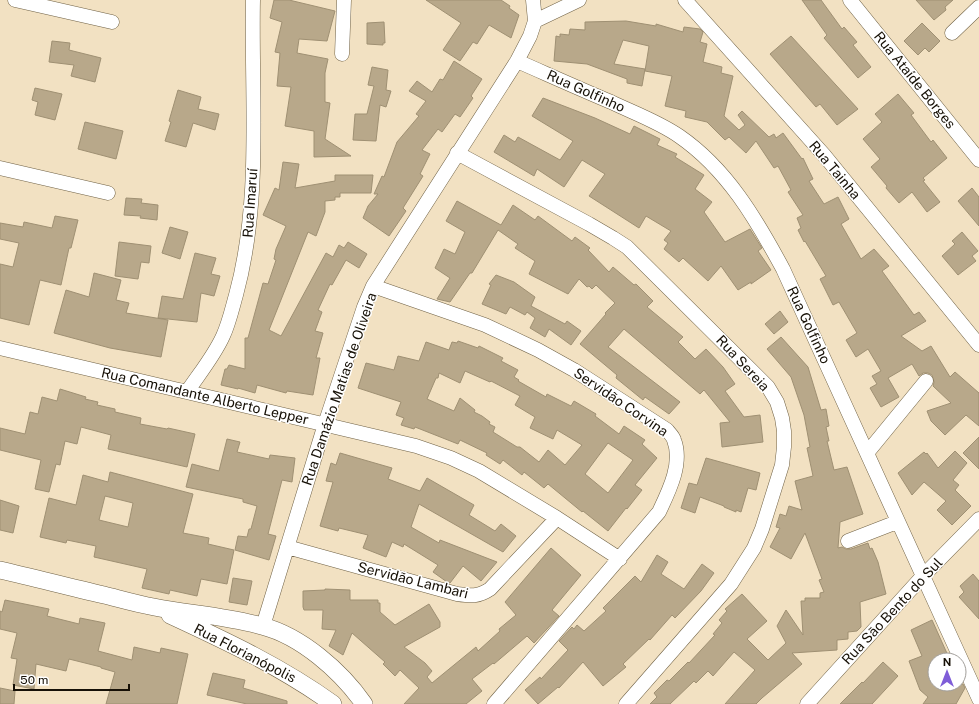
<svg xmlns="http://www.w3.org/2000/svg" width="979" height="704" font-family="'Public Sans',sans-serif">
	<rect width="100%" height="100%" fill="#f2e1c2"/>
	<path fill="#b8a88a" stroke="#9f9073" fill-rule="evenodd" d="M274 0H289L335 11 327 41 299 39 297 53 328 59 325 73V102L330 103 325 139 351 156 314 157V131L285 126 291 87 277 86 280 53 275 52 282 22 270 18Z
		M426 0H501L510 6 509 8 519 15 511 38 489 25 477 44 473 42 460 61 443 50 461 23Z
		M802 0H821L842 29 844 27 857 42 853 45 871 67 858 78 824 38 827 35Z
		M916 0H953L945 7 946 10 934 20Z
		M626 21 656 26V24L683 32 684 27 700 29 703 32 700 42 707 44 703 62 722 67 721 73 733 76 724 116 739 130 745 125 738 115 742 111 769 137 774 134 776 138 783 133 802 159 803 158 813 179 809 181 824 204 838 197 849 219 841 224 861 259 874 249 889 266 882 271 914 315 919 312 926 321 901 336 922 351 931 346 950 377 955 372 979 393V426L966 415 945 435 931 421 927 411 951 403 933 386 934 382 932 375 928 373H923L919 376 912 364 888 378 899 397 881 407 870 388 877 384 872 376 881 371 868 349 856 357 846 340 857 333 839 302 833 305 820 279 826 276 805 241 804 242 798 230 801 228 797 218 803 215 788 192 791 190 778 166 774 168 756 141 746 153 729 137 725 140 707 122 685 117 686 111 665 106 672 76 645 71 649 46 623 40 614 64 645 69 642 86 627 83V79L587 64 554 61 556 36 560 37V34L569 35 570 29 585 30V22Z
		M384 22 385 43H383V45L367 44V23Z
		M922 23 940 41 929 52 925 48 918 55 904 41Z
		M791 36 858 109 837 125 820 104 816 107 770 54Z
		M52 41 70 43 69 50 101 58 95 82 71 76 74 65 49 62Z
		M454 61 482 79 471 96 473 98 460 117 455 114 442 132 438 129 422 150 430 154 420 174 423 176 403 208 406 211 389 236 363 218 368 206 378 194H374L382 176 384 177 397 142 419 116 416 114 426 101 409 91 417 81 432 92 440 79 443 80Z
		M372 67 388 70 386 90 391 91 386 107 380 105 376 141 353 140 355 114H367L374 86 368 85Z
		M35 88 62 94 55 120 35 115 38 102 32 100Z
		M178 90 201 97 198 109 219 114 215 130 193 123 186 147 165 141 171 122 169 121Z
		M898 94 914 113 911 115 931 142 933 140 947 158 923 178 925 180 923 181 940 202 927 212 912 192 899 203 886 188 887 186 871 167 880 159 863 139 882 122 875 114Z
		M543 98 595 118 630 134 634 126 660 139 657 145 677 154 675 157 704 175 695 189 712 202 704 212 725 242 750 229 762 248 758 251 771 270 751 284V282L738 290 721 266 708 281 683 258 679 262 664 249 668 243 664 240 671 231 646 216 639 228 589 196 605 174 582 160 564 187 537 169 534 176 494 152 504 135 515 142 518 137 560 160 573 141 532 116Z
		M85 122 123 131 116 159 78 149Z
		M283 162 299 164 295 188 335 181V175H373L371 193H340V197H335V200L325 201V212L316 236 308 232 306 237 269 330 281 336 326 253 333 257 339 245 344 248 348 242 367 254 359 268 346 260 332 285 330 284 318 310 322 312 315 331 323 333 316 358H320L313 395 287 391 286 393 257 385 255 393 238 388V389L221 385 225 369H227L229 365 245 369V338H248L263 283 268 284 276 260 274 259 276 249 286 226 263 215 275 188 279 190Z
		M972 188 979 197V226L958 201Z
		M126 198 142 199 141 203 158 205 157 220 140 218 141 216 124 215Z
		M457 201 501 225 513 205 535 220 538 216 572 241 575 237 590 248 588 250 609 272 613 267 634 285 636 284 653 301 647 307 683 337 678 342 695 359 706 349 723 367 735 384 725 391 744 417 760 415 763 442 722 447 720 423 730 422 704 390 700 394 624 329 608 347 680 402 669 414 645 397 643 400 616 378 617 375 580 344 606 314 605 313 615 303 596 285 592 289 589 286 587 287 579 279 568 294 529 274 535 261 515 248 518 244 498 230 472 273H470L450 302 437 299 450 278 435 268 444 249 455 254 465 232 446 221Z
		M55 216 78 220 71 248H69L61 285 40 280 29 325 0 318V264L13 267 19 243 0 239V223L23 227 24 222 52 228Z
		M170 227 188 232 180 259 162 253Z
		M962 232 978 251 972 256 976 261 958 275 942 256 955 244 952 241Z
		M119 242 151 246 149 263 141 262 138 279 115 276Z
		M195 253 216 258 211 274 220 276 214 296 201 293 197 322 158 318 162 296 183 299Z
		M94 273 121 280 116 300 129 303 126 313 168 320 161 357 110 348 54 333 66 290 89 297Z
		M496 275 514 282 535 297 531 306 565 324 567 321 581 331 571 345 549 329 545 337 530 328 535 318 527 312 525 315 510 307 506 314 482 304 491 285 489 284Z
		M780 311 788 322 774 334 765 324Z
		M781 337 808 367 821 410 826 409 829 426 826 427 829 441H827L834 470 847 467 863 514 840 522 838 548 842 547 846 549H851L868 543 870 549 872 548 878 562 886 594 860 602 861 627 857 631 848 632V639L837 640V650L792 653 802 664 762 698 756 704H725L755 670 734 652 713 676 708 671 696 683 694 681 670 704H650L657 697 654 693 667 680 669 681 688 662 689 663 715 635 713 634 722 623 719 620 727 611 725 609 742 594 767 621 747 639 768 660 786 643 777 626 786 610 803 635 801 601H805V598H820V593L824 592 819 580 822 579 805 533 791 559 770 547 780 528 776 527 780 514 786 516 789 506 802 510 795 481 813 476 807 448 810 447 804 415 791 377 767 349Z
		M458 341 478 348 479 346 503 358 501 361 518 370 514 377 519 380 518 381 546 397 547 394 571 406 574 401 596 414 595 416 619 434 624 426 645 440 642 444 657 458 635 485 642 490 627 509 626 508 608 531 583 511 582 512 548 484 544 488 524 472 522 475 503 460 500 464 486 455 487 453 460 440 458 444 415 427 414 429 401 425 404 418 396 415 401 402 358 388 366 363 394 370 398 356 419 361 426 342 449 350 452 342 457 343ZM465 371 490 382 491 381 520 396 515 405 535 417 530 428 553 439 557 430 582 445 565 465 548 450 539 462 520 447H517L493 432 495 427 489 424 490 422 482 416 474 412 475 410 460 398 454 411 427 399 436 378H438L439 373 460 383ZM608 443 633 460 608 493 585 474Z
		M60 389 86 397 85 399 98 402 97 405 115 409V412L141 418 140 424 167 429 168 428 195 434 187 467 108 449 111 435 81 427 77 444 65 441 60 465 56 464 49 492 35 489 41 460 0 450V428L25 434 30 412 38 414 42 397 57 401Z
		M979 437V469L963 453Z
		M227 439 240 442 237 452 269 459 270 455 295 458 292 482 282 480 268 534 276 536 269 560 235 550 238 536 247 537 249 529H251L257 506 243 502V499L186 487 192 464 219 471Z
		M955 451 967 463 953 480 959 485 955 490 971 506 952 525 937 510 946 501 924 482 912 495 898 473 924 452 926 454 927 453 938 468Z
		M340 453 392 468 388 479 420 491 427 478 474 505 469 515 495 531 501 524 516 536 503 552 419 504 411 527 439 543 440 540 497 562 481 581 463 566 450 583 447 582 433 572 438 565 404 544 403 547 392 542 386 557 363 548 368 535 339 528 338 531 320 526 333 482 326 481 331 463 336 465Z
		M706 458 760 473 756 490 748 488 741 512 736 510V512L724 507V506L700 497 695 513 681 508 689 483 697 485Z
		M110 472 193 494 183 533 209 538 208 544 234 550 227 584 201 579 197 596 170 590 169 594 142 588 147 569 94 557 96 546 67 540 66 543 40 537 49 498 76 505 83 475 108 482ZM105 496 133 503 128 527 99 520Z
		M0 500 19 506 13 533 0 530Z
		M551 548 581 575 552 610 559 616 534 643 527 636 494 664 493 663 472 679 482 691 466 704H404L419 688 400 670 395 676 383 664 385 662 352 633 343 655 329 646 336 630 322 629 323 610H304L303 607V591L325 590V589L350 590V600H378V603H380V612L395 625 429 604 440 622V627L404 647 425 663 432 671 427 677 432 683 476 647 478 651 500 631 499 629 516 615 505 602Z
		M657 555 668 562 661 574 684 589 702 564 714 573 701 591 675 618 672 615 650 640 649 639 623 664 626 667 603 686 583 662 559 688 558 687 538 704 525 690 540 677 541 679 568 650 559 641 572 627 574 629 577 625 584 631 606 611 603 608 635 576 641 582Z
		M973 574 979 581V619L959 597 964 592 960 586Z
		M233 578 252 581 247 605 229 602Z
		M5 600 49 609 47 616 79 624 80 618 105 623 98 651 132 660 134 647 160 653 161 648 188 654 177 704H106L115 672 101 668V667L69 659 66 671 36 664 34 689 13 685 17 659 11 658 17 633 0 629V611L2 612Z
		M932 620 950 660H935V684H963L965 688 956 704H923L928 697 920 690 909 661 922 656 911 630Z
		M883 662 898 676 872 704H840L862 682 863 683Z
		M213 673 245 680 243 688 287 701V704H247L207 695Z
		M0 688 15 691 14 704H0Z"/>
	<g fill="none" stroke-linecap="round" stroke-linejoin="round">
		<g stroke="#706246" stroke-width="15">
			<path id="minor" d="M15 0 112 22
				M685 0 824 155 979 345
				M850 0 979 160
				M535 21 579 0
				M952 33 979 7
				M342 54 344 0
				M517 61C549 75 580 89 611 102 634 113 659 122 679 136 727 169 756 219 783 269L979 699
				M457 153 589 224 613 238 627 247 751 370 768 387 777 402 782 418 784 431V447L782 465 762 529 754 548 731 584 626 704
				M0 168 108 193
				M373 286 485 325 538 350 574 370 667 430C669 433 673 436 674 440 683 463 669 491 659 512L494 704
				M0 348 416 446 451 458 479 471 557 518 620 559
				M187 392C199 374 214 356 223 336 229 323 232 309 236 295 262 200 251 98 253 0
				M867 453 926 381
				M848 541 897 522
				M287 547 457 594C471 596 478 597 490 589L557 518
				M263 626 325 424 364 307 373 286 517 61 530 36 535 21 533 0
				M807 704 922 577 979 519"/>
		</g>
		<g stroke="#706246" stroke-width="18">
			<path id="tertiary" d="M0 570C35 578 69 587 104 595 120 599 137 604 154 607 190 614 227 616 262 626 301 636 341 671 364 704
				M170 615C226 641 282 667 333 704"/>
		</g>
		<use href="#minor" stroke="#fff" stroke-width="14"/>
		<use href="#tertiary" stroke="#fff" stroke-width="17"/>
	</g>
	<g text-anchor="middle" stroke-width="3" stroke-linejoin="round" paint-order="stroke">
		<g font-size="14" fill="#161006" stroke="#fff">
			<text transform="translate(915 80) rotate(51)" y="5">Rua Ataíde Borges</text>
			<text transform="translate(586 91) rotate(24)" y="5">Rua Golfinho</text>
			<text transform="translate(835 170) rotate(50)" y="5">Rua Tainha</text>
			<text transform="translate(250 203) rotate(-86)" y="5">Rua Imaruí</text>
			<text transform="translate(809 325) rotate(65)" y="5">Rua Golfinho</text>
			<text transform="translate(743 363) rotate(47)" y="5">Rua Sereia</text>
			<text transform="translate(339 389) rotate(-71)" y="5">Rua Damázio Matias de Oliveira</text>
			<text transform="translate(205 396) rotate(13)" y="5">Rua Comandante Alberto Lepper</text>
			<text transform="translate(621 402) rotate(34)" y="5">Servidão Corvina</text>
			<text transform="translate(413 580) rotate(14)" y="5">Servidão Lambari</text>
			<text transform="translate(892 611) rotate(-47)" y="5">Rua São Bento do Sul</text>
			<text transform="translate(245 653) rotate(27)" y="5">Rua Florianópolis</text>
		</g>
	</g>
	<g transform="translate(947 672)"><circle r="19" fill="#ffffff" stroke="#a29f9b"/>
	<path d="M0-3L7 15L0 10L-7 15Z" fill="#7f5dd8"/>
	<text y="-6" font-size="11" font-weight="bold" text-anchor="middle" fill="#161006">N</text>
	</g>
	<path d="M14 684v6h115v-6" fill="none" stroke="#161006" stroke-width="2"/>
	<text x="20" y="684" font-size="12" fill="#161006" stroke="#ffffff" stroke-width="3" paint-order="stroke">50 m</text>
</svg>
